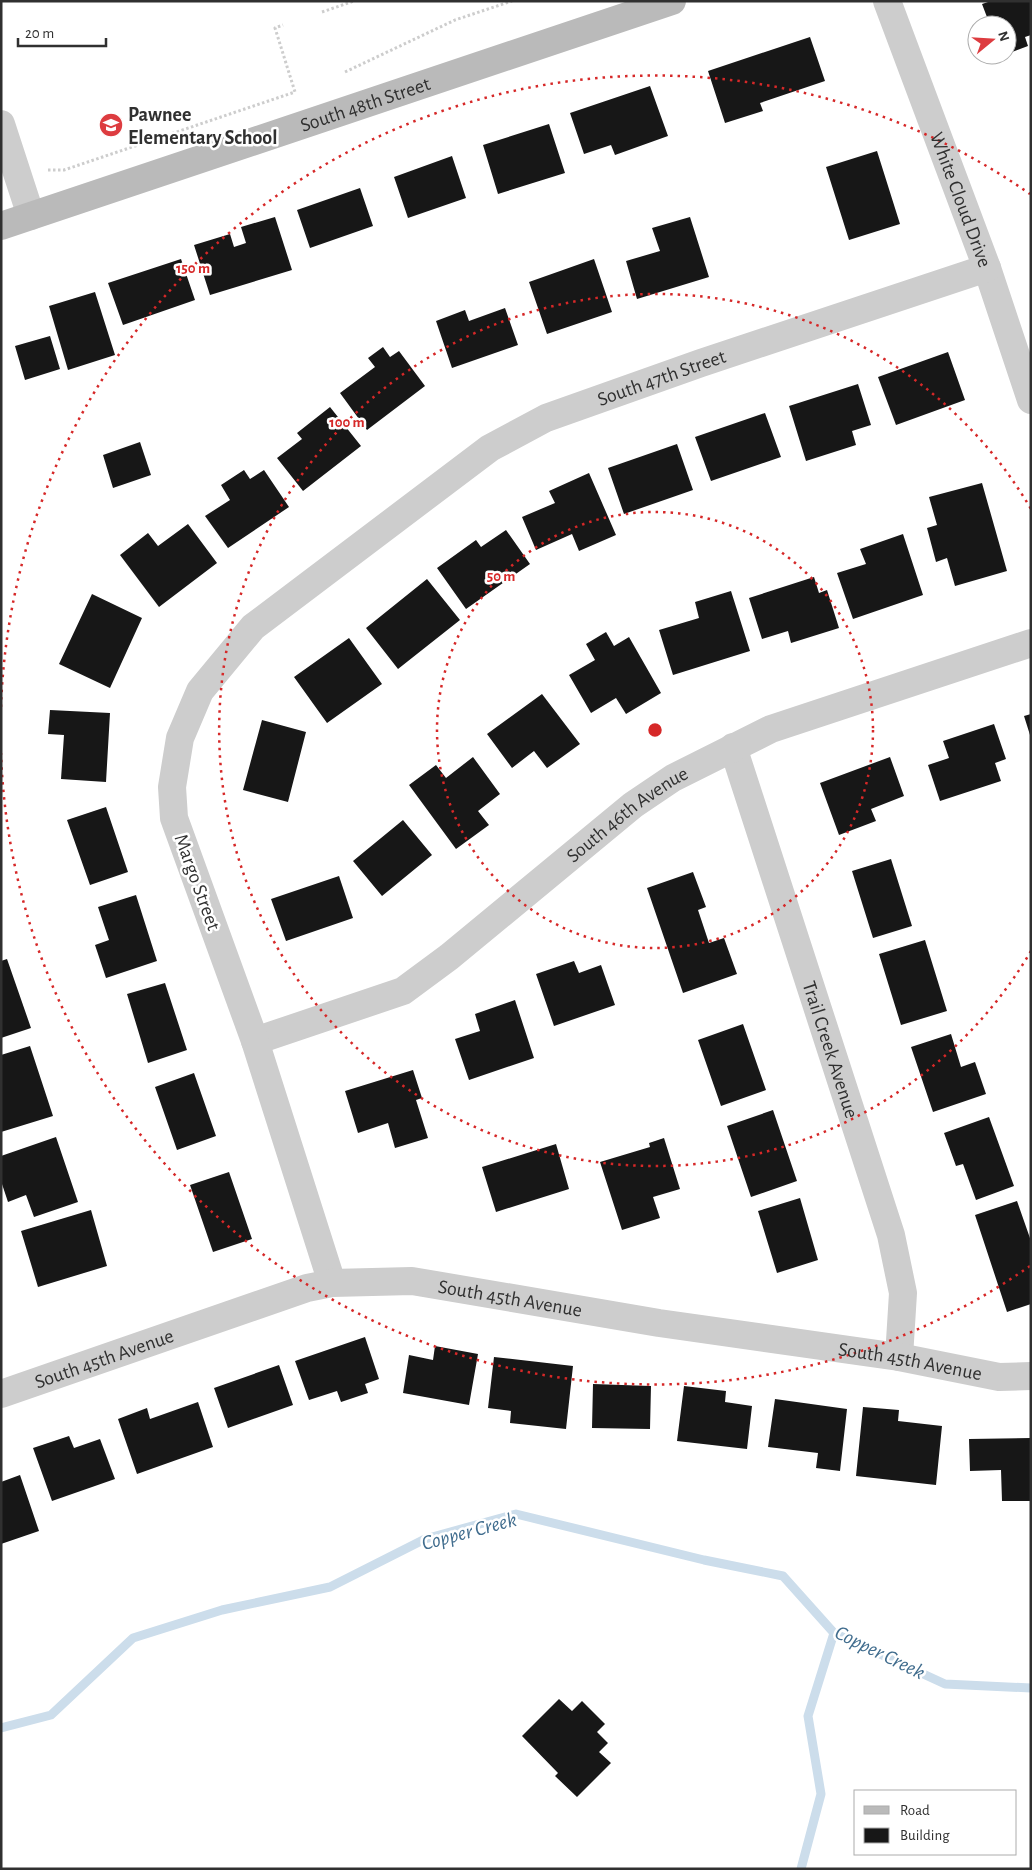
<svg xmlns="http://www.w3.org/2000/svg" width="1032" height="1870" font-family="'Alegreya Sans',sans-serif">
	<rect width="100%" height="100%" fill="#fff"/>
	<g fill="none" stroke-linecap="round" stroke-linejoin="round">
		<path stroke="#ccddeb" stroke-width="9" d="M1 1728 51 1715 133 1638 222 1610 330 1587 425 1539 516 1514 704 1560 783 1576 834 1633 945 1684 1031 1688
			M801 1869 821 1794 808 1716 834 1633"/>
	</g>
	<path fill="#171717" d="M991 1H1031V35L1025 37 1028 46 1007 54V25H990L982 4Z
		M810 37 825 81 760 103 763 111 725 123 708 71Z
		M650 86 668 136 615 155 611 145 584 154 570 113Z
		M549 124 565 173 498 194 483 145Z
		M877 151 900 224 849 240 826 167Z
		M452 156 466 198 408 218 394 177Z
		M360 188 373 226 310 248 297 210Z
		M275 217 292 270 210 295 194 245 230 234 234 247 246 243 241 227Z
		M690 217 709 277 637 299 626 261 660 251 652 228Z
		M181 259 195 300 123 325 108 283Z
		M594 259 612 312 547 334 529 282Z
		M95 292 115 355 68 370 49 306Z
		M505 308 518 345 452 368 436 321 465 310 469 321Z
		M50 336 60 369 25 380 15 346Z
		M383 347 390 357 399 351 425 386 367 430 340 393 375 367 368 358Z
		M948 352 965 400 896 425 878 377Z
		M858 384 871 425 852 431 856 445 806 461 789 406Z
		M330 407 361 446 303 491 277 458 302 439 297 433Z
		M765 413 781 457 711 481 695 437Z
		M140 442 151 475 113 488 103 455Z
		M677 444 693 490 624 514 608 468Z
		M244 470 250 479 264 470 289 507 228 548 205 516 230 500 221 485Z
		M589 473 616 535 579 551 572 534 536 550 522 517 555 503 549 491Z
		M982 483 1007 571 955 586 947 558 936 562 927 528 937 525 929 497Z
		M188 524 217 563 159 607 120 555 148 533 158 546Z
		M506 530 530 564 466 609 437 568 476 540 481 547Z
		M903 534 923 595 853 619 837 573 866 564 860 549Z
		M814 577 819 593 827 590 839 628 791 643 788 631 762 639 749 598Z
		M427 579 460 620 398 669 366 628Z
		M731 591 750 651 673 675 659 630 699 618 695 602Z
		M92 594 142 618 110 688 59 664Z
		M606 632 614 646 629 637 661 693 626 714 616 698 591 713 569 675 595 660 586 644Z
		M349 638 382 684 327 723 294 677Z
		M542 694 580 744 547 768 534 751 512 768 487 734Z
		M50 710 110 713 106 782 61 779 64 735 48 734Z
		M1031 714V735H1030L1024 716Z
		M262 720 306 732 288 802 243 790Z
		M994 724 1006 759 995 763 1001 781 940 801 928 765 949 758 943 741Z
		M473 757 500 794 478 811 489 825 456 849 409 785 436 765 446 778Z
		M890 757 904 796 871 809 876 821 839 835 820 783Z
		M106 807 128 872 90 885 67 820Z
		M403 820 432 855 382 896 353 861Z
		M891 859 912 926 873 938 852 871Z
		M693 872 706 907 698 910 709 943 724 938 737 974 683 993 647 888Z
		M339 876 353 918 286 941 271 899Z
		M136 895 157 961 106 978 95 945 109 940 98 907Z
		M925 940 947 1011 901 1025 879 954Z
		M7 959 31 1028 1 1038V961Z
		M574 961 579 973 601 965 615 1005 554 1026 536 974Z
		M165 983 187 1050 148 1063 127 994Z
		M515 1000 534 1058 469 1080 455 1039 480 1031 475 1014Z
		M743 1024 766 1090 721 1106 698 1040Z
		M951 1034 961 1067 975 1062 986 1094 933 1112 911 1047Z
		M30 1046 53 1116 1 1132V1055Z
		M413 1070 422 1098 416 1100 428 1138 395 1148 388 1123 358 1133 345 1091Z
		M194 1073 216 1136 177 1150 155 1087Z
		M773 1110 797 1181 751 1197 727 1126Z
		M989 1117 1014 1186 976 1200 963 1164 956 1166 944 1133Z
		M56 1137 78 1202 34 1217 26 1195 8 1202 1 1181V1156Z
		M664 1138 680 1189 653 1197 660 1218 622 1230 600 1162 650 1147 649 1143Z
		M556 1144 569 1189 496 1212 482 1167Z
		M229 1172 252 1239 213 1252 190 1185Z
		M800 1198 818 1260 777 1273 758 1211Z
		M1017 1201 1031 1241V1304L1007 1312 975 1215Z
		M91 1210 107 1266 38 1287 21 1231Z
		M365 1337 379 1379 365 1384 368 1393 341 1402 337 1391 309 1400 295 1361Z
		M435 1346 478 1354 469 1405 403 1393 409 1355 433 1360Z
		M494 1357 573 1366 566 1429 510 1423 511 1411 488 1408Z
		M279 1365 293 1405 228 1428 214 1388Z
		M593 1384 651 1386 650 1429 592 1428Z
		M684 1386 726 1391 725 1402 752 1406 747 1449 677 1441Z
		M775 1399 847 1409 840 1471 816 1468 818 1453 768 1447Z
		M198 1402 213 1447 137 1474 118 1419 147 1408 150 1419Z
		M863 1407 899 1410 898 1421 942 1426 936 1485 856 1476Z
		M69 1436 74 1448 100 1439 115 1479 52 1501 33 1448Z
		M1031 1438V1501H1002L1001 1470 970 1471 969 1439Z
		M20 1475 39 1531 1 1544V1482Z
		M559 1699 572 1711 582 1701 605 1724 597 1732 608 1743 599 1752 611 1763 577 1797 555 1776 558 1773 522 1736Z"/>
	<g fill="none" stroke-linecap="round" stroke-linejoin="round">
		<path stroke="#cdcdcd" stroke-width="3" stroke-dasharray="2.5 2.5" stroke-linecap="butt" d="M322 12 354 1
			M345 72 455 20 512 1
			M48 170H64L295 92 275 28 283 25"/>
		<g stroke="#cdcdcd" stroke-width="28">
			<path id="s1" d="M887 1 987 268 1031 400"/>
			<path d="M1 124 31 216"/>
			<path id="s2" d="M733 747 891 1235 903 1293 899 1357"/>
			<path id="s3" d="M255 1041 403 991 449 957 633 805 673 778 771 729 1031 643"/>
			<path id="s4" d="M332 1283 255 1041 174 818 172 787 180 738 200 691 253 627 490 448 546 418 701 363 987 268"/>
			<path id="s5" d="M1 1394 307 1288 332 1283 412 1281 659 1323 899 1357 999 1377 1031 1376"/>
		</g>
		<path stroke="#bababa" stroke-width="28" id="s6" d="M1 226 672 1"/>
	</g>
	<g fill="none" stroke="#d62828" stroke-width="2.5" stroke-dasharray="2.5 5">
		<circle cx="655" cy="730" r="218"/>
		<path d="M1031 951A436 436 0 1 1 1031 509"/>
		<path d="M1030 1266A654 654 0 0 1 1 753M1 707A654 654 0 0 1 1030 194"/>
	</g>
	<defs>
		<g id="school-disc" transform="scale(1.25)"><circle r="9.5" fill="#dd3c40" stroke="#fff"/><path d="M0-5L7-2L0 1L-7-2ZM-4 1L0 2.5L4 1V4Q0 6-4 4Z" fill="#fff"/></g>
	</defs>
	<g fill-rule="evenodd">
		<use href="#school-disc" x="111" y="125"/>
	</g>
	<g text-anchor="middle" stroke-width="5" stroke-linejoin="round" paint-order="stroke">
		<g font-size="20" fill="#303030" stroke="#fff">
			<text dy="7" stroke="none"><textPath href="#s6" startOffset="384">South 48th Street</textPath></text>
			<text dy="7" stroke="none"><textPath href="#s1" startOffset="212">White Cloud Drive</textPath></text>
			<text dy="7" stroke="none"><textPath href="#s4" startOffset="1189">South 47th Street</textPath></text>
			<text dy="7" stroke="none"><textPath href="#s3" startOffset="442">South 46th Avenue</textPath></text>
			<text transform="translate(198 882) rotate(70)" y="7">Margo Street</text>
			<text dy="7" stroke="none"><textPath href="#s2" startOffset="318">Trail Creek Avenue</textPath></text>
			<text dy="7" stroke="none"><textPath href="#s5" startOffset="529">South 45th Avenue</textPath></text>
			<text dy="7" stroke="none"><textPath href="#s5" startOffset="109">South 45th Avenue</textPath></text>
			<text dy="7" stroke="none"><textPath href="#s5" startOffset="934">South 45th Avenue</textPath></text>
		</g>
		<g font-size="20" font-weight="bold" fill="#303030" stroke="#fff" text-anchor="start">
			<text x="128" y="121">Pawnee<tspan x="128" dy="23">Elementary School</tspan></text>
		</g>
		<g font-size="21" font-style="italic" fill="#416d8e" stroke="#fff">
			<text transform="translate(469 1531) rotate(-15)" y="7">Copper Creek</text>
			<text transform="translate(880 1652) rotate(26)" y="7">Copper Creek</text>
		</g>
	</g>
	<circle cx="655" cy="730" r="8" fill="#d62828" stroke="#fff" stroke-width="2.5"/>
	<g font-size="15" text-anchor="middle" font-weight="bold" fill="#d62828" stroke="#fff" stroke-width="5" stroke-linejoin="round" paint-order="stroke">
		<text x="193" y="273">150 m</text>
		<text x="347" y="427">100 m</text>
		<text x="501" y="581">50 m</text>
	</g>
	<rect width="1032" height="1870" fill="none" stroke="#303030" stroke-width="5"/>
	<rect x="854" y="1790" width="162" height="65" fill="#ffffff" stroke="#acacac"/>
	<rect x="864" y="1806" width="25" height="8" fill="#bababa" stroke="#acacac"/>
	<text x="900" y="1815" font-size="15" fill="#303030">Road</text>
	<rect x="864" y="1828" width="25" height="15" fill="#171717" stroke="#acacac"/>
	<text x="900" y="1840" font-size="15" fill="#303030">Building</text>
	<g transform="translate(992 40) rotate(72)"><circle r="24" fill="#ffffff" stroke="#acacac"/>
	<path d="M0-4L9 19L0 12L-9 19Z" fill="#dd3c40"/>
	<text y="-8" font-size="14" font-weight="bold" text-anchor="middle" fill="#303030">N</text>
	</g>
	<path d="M18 38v8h88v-8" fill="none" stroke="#303030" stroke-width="2.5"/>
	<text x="25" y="38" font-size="15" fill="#303030" stroke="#ffffff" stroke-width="4" paint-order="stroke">20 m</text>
</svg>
